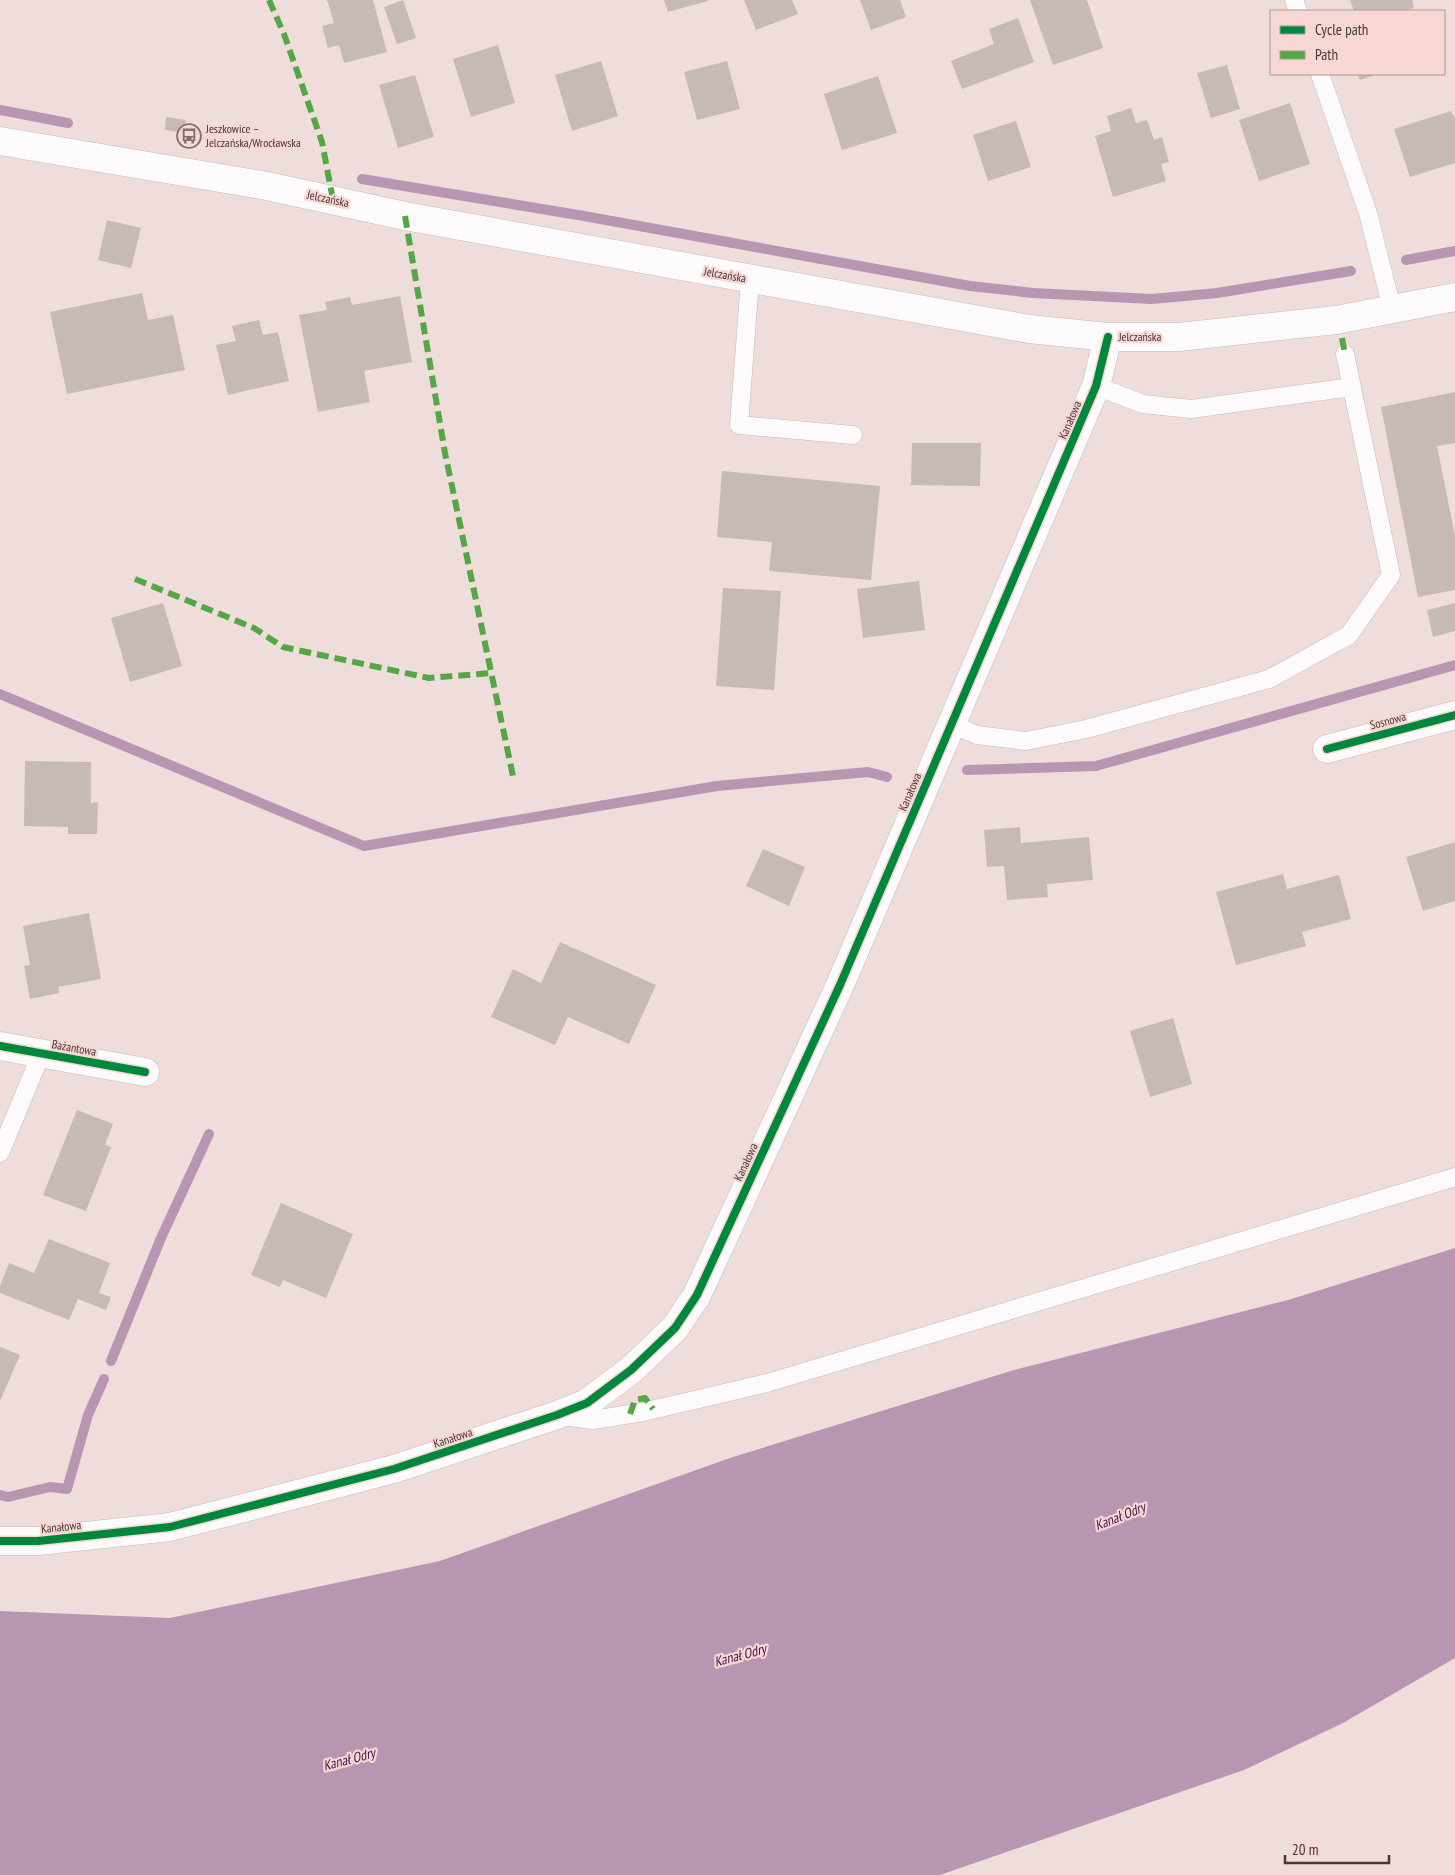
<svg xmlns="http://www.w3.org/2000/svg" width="1455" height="1875" font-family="'PT Sans Narrow',sans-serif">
	<rect width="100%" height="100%" fill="#eedddb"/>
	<path fill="#b896b1" d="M1455 1248V1658L1343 1723 1244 1770 940 1875H0V1611L170 1618 440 1561 730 1458 1014 1370 1288 1300Z"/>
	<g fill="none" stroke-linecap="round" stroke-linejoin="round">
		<path stroke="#b896b1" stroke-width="10" d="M0 110 68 123
			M362 179 584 216 970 286 1033 293 1152 299 1217 293 1351 271
			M1406 260 1455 251
			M0 694 364 846 717 786 868 772 887 777
			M967 770 1096 766 1455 665
			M111 1361 161 1238 209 1134
			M0 1495 8 1497 50 1487 67 1489 88 1415 104 1379"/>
	</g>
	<path fill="#c6bab6" d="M327 0H373L387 52 344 63 339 45 328 48 322 26 334 23Z
		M403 0 416 38 397 44 384 7Z
		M664 0H708V1L668 12Z
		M744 0H792L798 14 756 30Z
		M860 0H900L906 17 871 30Z
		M1030 0H1087L1103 48 1053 65Z
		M1350 0H1412L1414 8 1403 11H1354Z
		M1018 18 1034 62 962 89 951 61 994 44 989 29Z
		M498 45 515 103 471 117 453 59Z
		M601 61 618 116 572 131 555 75Z
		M727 61 740 109 697 120 684 72Z
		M1227 65 1240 109 1211 118 1197 73Z
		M1357 74H1378L1360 80Z
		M415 75 434 137 398 148 379 85Z
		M878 76 897 133 842 150 824 94Z
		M1290 103 1310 164 1259 181 1239 120Z
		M1131 108 1136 123 1147 120 1154 140 1162 137 1169 162 1161 164 1166 181 1113 197 1095 136 1111 131 1107 116Z
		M1451 111 1455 119V163L1410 177 1394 129Z
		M166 117 186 120 184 133 165 130Z
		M1016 121 1031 167 988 181 973 135Z
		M107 220 141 228 131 268 98 260Z
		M142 293 148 320 173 315 185 370 67 394 50 312Z
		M400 296 412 362 364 371 370 402 318 412 299 315 327 310 325 302 350 297 352 305Z
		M259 320 263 335 278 332 289 381 228 395 216 345 236 341 232 326Z
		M1455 392V443L1437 446 1455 536V590L1418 597 1381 407Z
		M912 443H981L980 486 911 485Z
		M722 471 880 486 871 580 769 571 772 542 717 537Z
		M919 581 925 630 863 638 857 589Z
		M723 588 781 591 774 690 716 686Z
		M163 603 182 666 130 682 111 618Z
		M1455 603V631L1433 637 1427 610Z
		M25 761 91 762V803L98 802 97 834H68V827L24 826Z
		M1020 827 1021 843 1089 837 1093 880 1047 884 1048 897 1007 900 1004 866 987 867 984 830Z
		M1455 842V901L1423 911 1406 857Z
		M763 849 805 867 789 906 746 886Z
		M1283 874 1287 889 1339 875 1351 919 1302 932 1306 946 1236 965 1216 892Z
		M89 913 101 979 58 987 59 993 30 999 24 966 30 965 23 926Z
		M560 942 656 985 629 1044 568 1017 555 1045 491 1017 513 969 541 983Z
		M1173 1018 1192 1084 1150 1097 1130 1031Z
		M77 1110 113 1124 105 1145 111 1147 86 1211 43 1195Z
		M281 1203 353 1234 326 1298 283 1280 280 1287 251 1275Z
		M49 1239 110 1263 99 1293 111 1297 106 1310 78 1299 69 1320 0 1293V1286L9 1263 34 1273Z
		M0 1347 20 1355 0 1401Z"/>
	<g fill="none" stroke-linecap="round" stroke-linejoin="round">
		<g stroke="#c7bab9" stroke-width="19">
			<path id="lane" d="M1294 0 1298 11
				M1320 74 1368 213 1392 309
				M750 280 739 425 853 435
				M1096 386 1143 404 1191 409 1352 387
				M951 724 977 735 1026 741 1086 729 1269 679 1349 635 1391 575 1345 354
				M0 1153 41 1054
				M563 1416 593 1420 643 1412 767 1383 1455 1177"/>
		</g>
		<g stroke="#c7bab9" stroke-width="29">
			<path id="street" d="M1327 749 1455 715
				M0 1046 145 1072
				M0 1541H38L170 1527 394 1469 557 1415 587 1403 631 1370 675 1328 697 1295 840 985 1096 386 1108 337"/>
		</g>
		<g stroke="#c7bab9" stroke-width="29">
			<path id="secondary" d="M0 141 267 186 405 216 1029 329 1108 337H1179L1336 320 1455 297"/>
		</g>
		<use href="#lane" stroke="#fcfafa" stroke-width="18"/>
		<use href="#street" stroke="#fcfafa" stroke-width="28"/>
		<use href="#secondary" stroke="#fcfafa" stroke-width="28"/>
		<path stroke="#55a645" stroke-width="6" stroke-dasharray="12 6" stroke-linecap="butt" d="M269 0 284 34 322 142 333 200
			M405 216 445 453 514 781
			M1342 338 1345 354
			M135 579 254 628 283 647 429 678 491 673
			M630 1414 635 1400 645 1398 653 1409"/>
		<g stroke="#f6d7d3" stroke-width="11">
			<path id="cycleway" d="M1327 749 1455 715
				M0 1046 145 1072
				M0 1541H38L170 1527 394 1469 557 1415 587 1403 631 1370 675 1328 697 1295 840 985 1096 386 1108 337"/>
		</g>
		<use href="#cycleway" stroke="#00873e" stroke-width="8"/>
	</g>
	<defs>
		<g id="bus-ring" transform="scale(1.25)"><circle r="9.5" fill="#f6d7d3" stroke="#807270" stroke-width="1.5"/><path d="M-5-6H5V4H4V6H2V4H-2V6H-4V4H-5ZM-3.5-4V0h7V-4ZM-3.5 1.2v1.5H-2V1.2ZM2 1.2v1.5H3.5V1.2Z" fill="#807270"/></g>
	</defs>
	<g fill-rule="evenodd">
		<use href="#bus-ring" x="189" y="136"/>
	</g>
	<g text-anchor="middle" stroke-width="4.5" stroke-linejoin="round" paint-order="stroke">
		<g font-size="12" fill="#453837" stroke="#f6d7d3" text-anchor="start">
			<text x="206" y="133">Jeszkowice –<tspan x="206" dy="14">Jelczańska/Wrocławska</tspan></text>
		</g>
		<g font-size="12" fill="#453837" stroke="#f6d7d3">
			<text transform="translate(328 199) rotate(12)" y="4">Jelczańska</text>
			<text transform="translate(725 275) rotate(10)" y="4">Jelczańska</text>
			<text x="1140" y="341">Jelczańska</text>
			<text transform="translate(1070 420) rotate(-67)" y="4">Kanałowa</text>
			<text transform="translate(1388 721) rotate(-15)" y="4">Sosnowa</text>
			<text transform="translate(910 792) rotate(-67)" y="4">Kanałowa</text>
			<text transform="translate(74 1048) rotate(10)" y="4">Bażantowa</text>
			<text transform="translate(746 1162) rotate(-65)" y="4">Kanałowa</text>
			<text transform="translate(453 1438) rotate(-18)" y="4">Kanałowa</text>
			<text transform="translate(61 1527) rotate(-6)" y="4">Kanałowa</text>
		</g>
		<g font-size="14" font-style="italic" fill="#481447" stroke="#f6d7d3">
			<text transform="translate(1120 1516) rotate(-22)" y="5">Kanał Odry</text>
			<text transform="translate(740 1655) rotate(-15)" y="5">Kanał Odry</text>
			<text transform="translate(349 1759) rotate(-15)" y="5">Kanał Odry</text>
		</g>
	</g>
	<rect x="1270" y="10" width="175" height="65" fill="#f6d7d3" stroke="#af9795"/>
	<rect x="1280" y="26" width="25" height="8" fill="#00873e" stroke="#af9795"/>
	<text x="1315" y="35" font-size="15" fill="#453837">Cycle path</text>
	<rect x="1280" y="51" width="25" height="8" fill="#55a645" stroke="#af9795"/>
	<text x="1315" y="60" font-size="15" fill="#453837">Path</text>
	<path d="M1285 1855v8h104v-8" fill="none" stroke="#453837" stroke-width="2.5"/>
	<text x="1292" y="1855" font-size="15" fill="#453837" stroke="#f6d7d3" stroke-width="4" paint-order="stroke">20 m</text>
</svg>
